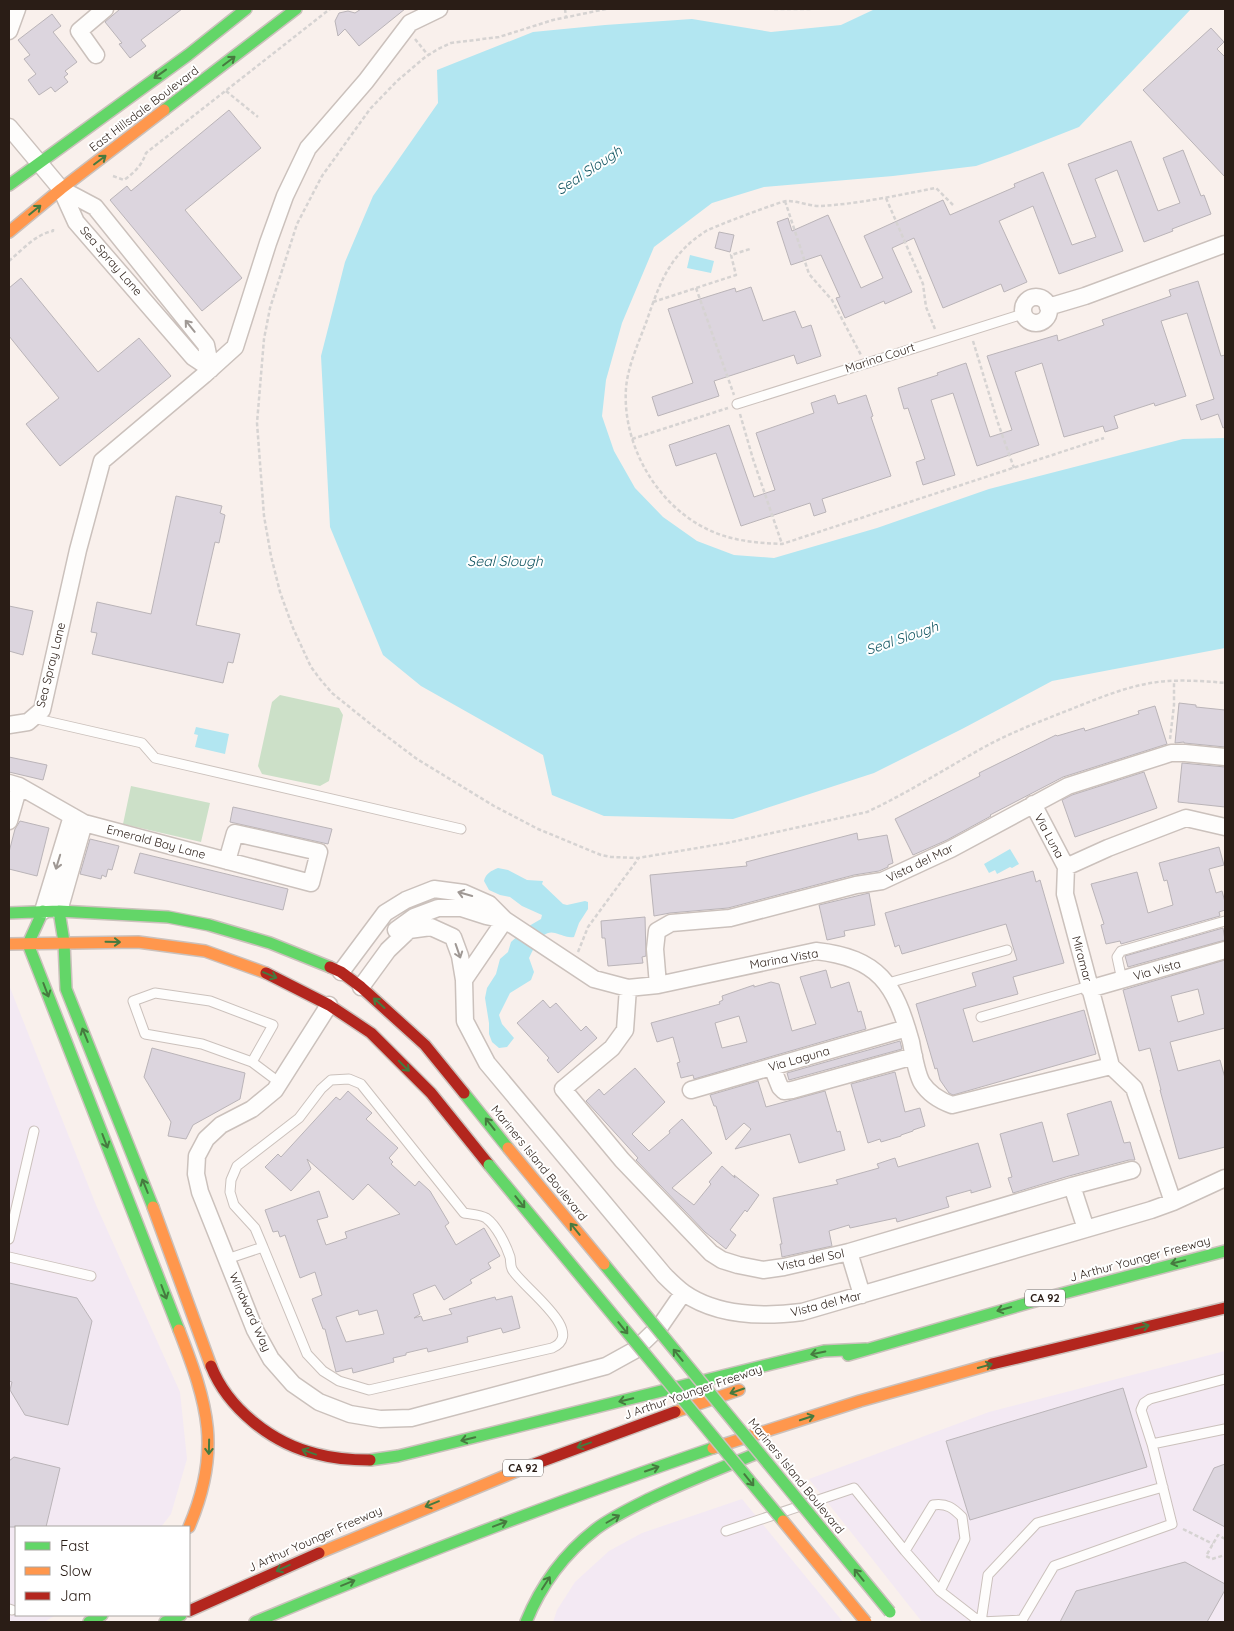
<svg xmlns="http://www.w3.org/2000/svg" width="1234" height="1631" font-family="Quicksand,sans-serif">
	<rect width="100%" height="100%" fill="#f9f0ec"/>
	<path fill="#f3e9f3" d="M9 985 96 1205 180 1392 187 1459 171 1514 161 1527H16V1615H56L44 1622H9Z
		M1225 1351V1622H922L809 1479 989 1412Z
		M742 1499 843 1622H553L557 1610 575 1582 609 1551 642 1533Z"/>
	<path fill="#cce0c8" d="M280 695 339 708 343 715 329 781 320 786 262 774 258 766 272 702Z
		M131 786 210 803 201 842 123 824Z"/>
	<path fill="#b2e6f1" d="M875 9H1191L1079 127 1010 154 976 166 893 176 764 187 712 203 654 247 622 323 606 380 602 416 614 451 635 488 663 517 697 541 734 555 774 558 877 528 989 489 1183 439 1225 438V648L1052 681 962 729 874 773 733 819 604 816 552 795 543 755 421 686 383 655 330 527 321 356 345 262 373 196 438 103 437 70 533 32 605 25 692 19 771 32 841 25Z
		M690 255 714 261 711 273 687 268Z
		M196 727 229 734 225 754 195 747 198 735 194 734Z
		M1010 849 1019 864 1012 868 1010 867 997 874 995 870 989 873 984 864Z
		M498 868 508 870 527 880 543 881 542 884 563 904 567 905 585 901 588 902V909L579 923 574 937C566 938 563 935 555 933 541 929 534 949 529 958L534 972 531 980 510 993 499 1015 502 1024 514 1038 507 1047 499 1048 492 1042 489 1034V1023L485 998 487 988 496 974 500 959 508 952 511 942 529 926 541 919 542 915 522 906 510 897 500 895 489 890 484 881C486 873 491 871 498 868Z"/>
	<path fill="#dcd5de" stroke="#bab4b8" fill-rule="evenodd" d="M120 9H182L141 40 146 46 130 58 119 44 122 43 105 22Z
		M361 9H405L359 46 345 29 338 36 335 21 339 13 348 11 355 13Z
		M52 14 61 26 53 32 77 62 65 71 68 74 64 77 68 82 55 92 51 87 39 95 28 80 36 74 24 59 30 55 18 40Z
		M1211 28 1224 42 1217 49 1225 57V177L1143 90Z
		M229 110 261 148 185 210 242 278 202 311 110 200 127 186 131 191Z
		M1131 141 1158 211 1180 203 1163 158 1183 150 1201 196 1204 195 1211 214 1172 229 1173 231 1144 242 1117 170 1095 179 1123 251 1059 274 1033 206 999 221 1027 282 1004 292 1001 284 943 308 914 238 892 248 912 292 885 304 884 301 845 318 836 298 840 297 821 255 791 265 777 222 788 218 792 231 828 215 861 288 883 278 864 236 943 200 950 215 1015 187 1014 184 1043 172 1072 245 1096 237 1068 164Z
		M719 232 734 235 730 252 715 248Z
		M21 278 98 372 139 338 171 376 60 466 26 424 59 398 9 336V288Z
		M1198 281 1221 356 1225 355V427L1223 428 1218 414 1201 420 1196 405 1214 399 1187 313 1161 321 1186 396 1155 406 1154 403 1114 416 1118 428 1105 432 1103 426 1064 437 1042 363 1015 372 1039 445 977 466 953 393 931 400 955 475 923 485 916 462 925 459 908 408 904 409 898 388 938 375 937 373 966 363 990 437 1012 430 987 356 1057 335 1058 341 1104 325 1102 320 1171 296 1169 290Z
		M751 287 763 321 795 311 802 328 811 325 821 356 797 364 794 355 714 381 719 396 658 416 652 397 693 383 668 309 735 288 736 292Z
		M835 395 838 404 866 395 873 416 871 417 891 476 822 499 826 512 814 516 810 503 741 526 716 453 676 466 669 445 729 425 754 497 775 490 756 433 814 413 811 403Z
		M176 496 222 506 220 513 225 515 219 543 215 542 196 625 240 634 233 663 228 662 223 683 92 654 97 633 91 632 97 602 151 614Z
		M9 606 33 611 23 655 9 651Z
		M1179 703 1196 705V707L1225 710V747L1184 743V742L1175 743Z
		M1155 706 1167 744 1063 777 990 815 991 816 947 840 913 855 895 819 980 776 979 773 1056 735 1057 736 1084 728 1085 731 1139 714 1138 711Z
		M9 757 47 765 43 780 9 772Z
		M1182 763 1225 767V807L1178 802Z
		M1144 772 1157 808 1075 837 1062 800 1072 795Z
		M233 807 332 829 328 844 230 822Z
		M20 821 49 828 37 876 9 869V852L15 829Z
		M857 833 858 840 887 835 893 863 888 865V867L879 871 854 875 728 908 670 913 654 916 650 875 747 866 746 862Z
		M90 839 119 846 112 870 108 869 106 877 102 875 101 879 80 874Z
		M1219 847 1224 865 1209 869 1216 893 1222 891 1225 902V910L1219 912 1220 916 1121 944 1120 941 1106 944 1101 925 1104 924 1091 884 1137 872 1148 913 1173 905 1167 880 1164 881 1159 863Z
		M140 853 288 889 283 910 134 873Z
		M1033 871 1036 882 1040 880 1064 963 1013 977 1018 994 963 1009 973 1042 1084 1010 1096 1054 953 1095 949 1093 940 1080 937 1068 935 1069 916 1004 976 986 972 973 1017 960 1006 924 902 954 899 945 895 947 885 913Z
		M869 893 875 925 844 931 845 936 827 940 819 905Z
		M645 917 646 956 642 957 643 963 608 966 605 938H602L601 921Z
		M1223 928 1225 940 1128 967 1125 956Z
		M1225 960V1028L1170 1042 1178 1071 1220 1060 1225 1078V1147L1179 1159 1160 1090H1161L1150 1048 1139 1051 1123 990ZM1198 989 1204 1014 1178 1022 1171 996Z
		M826 970 831 988 849 982 858 1012 861 1011 866 1029 694 1079 693 1075 681 1078 677 1063 680 1062 673 1037 657 1042 651 1023 720 1004 719 1002 723 1000 722 996 754 985V987L771 982 779 984 792 1031 816 1024 800 977ZM739 1016 747 1042 722 1048 715 1023Z
		M543 1000 550 1008 556 1003 581 1031 586 1026 597 1038 558 1073 547 1060 549 1058 517 1023Z
		M900 1041 902 1049 789 1080 787 1073Z
		M152 1048 245 1073 240 1099 193 1125 186 1139 168 1136 171 1122 144 1077Z
		M635 1068 665 1102 632 1134 649 1151 670 1133 669 1131 682 1119 712 1153 672 1188 694 1205 711 1184 709 1182 722 1166 735 1178 734 1175 759 1195 747 1212 745 1210 730 1230 736 1235 726 1249 705 1232 636 1160 638 1158 586 1101 599 1089 604 1095Z
		M895 1072 905 1112 920 1108 925 1126 913 1130V1131L901 1135V1136L881 1142 880 1139 868 1143 851 1084Z
		M758 1081 766 1107 825 1091 837 1132 840 1131 845 1150 799 1163 790 1134 735 1149 751 1129 744 1123 726 1140 716 1106H714L710 1095Z
		M348 1091 372 1113 366 1119 398 1148 389 1158 393 1162 391 1164 415 1186 419 1181 430 1191 449 1223 445 1226 456 1245 484 1228 500 1256 488 1263 491 1268 470 1280 472 1283 444 1300 435 1285 413 1294 420 1314 414 1318 421 1316 423 1321 452 1314 449 1309 495 1297 496 1300 512 1296 520 1328 503 1333 501 1328 467 1337 468 1342 428 1352 427 1348 406 1353V1355L393 1358 394 1362 353 1373 352 1368 336 1372 325 1329H323L312 1299 322 1295 315 1272 300 1278 285 1235 280 1237 278 1231 273 1232 265 1210 319 1191 328 1217 317 1220 326 1245 347 1238 345 1232 400 1214 368 1184 353 1200 307 1159 311 1169 291 1191 265 1167 278 1154 281 1157 336 1097 340 1100ZM358 1310 359 1315 377 1310 384 1334 346 1342 336 1317Z
		M1111 1101 1124 1143 1130 1142 1135 1160H1129L1069 1176 1013 1193 1008 1178 1012 1177 1000 1134 1042 1122 1053 1162 1079 1155 1067 1114Z
		M978 1143 991 1187 971 1193V1190L946 1197 949 1207 897 1222 896 1218 850 1228 849 1225 829 1231 832 1246 782 1257 780 1244H782L773 1198 838 1184 836 1180 879 1168 877 1164 895 1158 898 1167Z
		M9 1283 77 1298 92 1321 68 1425 25 1415 10 1390 12 1382 9 1381Z
		M1123 1388 1147 1467 970 1520 946 1441Z
		M14 1457 60 1468 46 1527H9V1461Z
		M1225 1464V1527L1193 1510 1214 1468Z
		M1185 1562 1225 1584V1590L1207 1622H1060L1076 1591Z"/>
	<g fill="none" stroke-linecap="round" stroke-linejoin="round">
		<g stroke="#cbc1bc" stroke-width="11">
			<path id="lane" d="M737 404 1023 314
				M33 718 142 743 155 758 461 829
				M1122 980 1117 957 1121 951 1225 921
				M888 983 1007 950
				M981 1017 1089 986
				M252 1062 273 1025 210 1001 155 993 133 1001 145 1034 202 1044 252 1062 280 1083
				M9 1239 34 1131
				M9 1257 91 1276
				M227 1259 263 1247 255 1228 234 1205 230 1192 231 1180 237 1166 299 1118 321 1089 331 1080 349 1079 361 1084 464 1213C470 1214 481 1215 486 1218 497 1226 506 1245 510 1257 511 1261 510 1265 512 1269 519 1285 589 1332 552 1348L369 1390 339 1381 323 1371 307 1354 263 1247
				M1152 1444 1225 1429
				M726 1531 854 1488 905 1551 940 1591 980 1622 1022 1620
				M905 1551 933 1505C947 1503 953 1508 962 1517L965 1539 940 1591
				M9 1609 12 1610
				M981 1622 988 1575 1037 1523 1163 1487
				M1023 1622 1022 1620 1054 1566 1172 1524 1152 1444 1141 1410 1144 1403 1150 1399 1225 1379"/>
		</g>
		<g stroke="#cbc1bc" stroke-width="19">
			<path id="street" d="M9 31 17 9
				M96 55 79 31 105 9
				M9 127 61 189 76 222 193 357 211 369
				M61 189 95 207 206 345 211 369
				M1023 310a13 13 0 1 1 26 0a13 13 0 1 1-26 0Z
				M1048 307 1085 296 1225 244
				M9 725 28 722 42 710 78 550 102 461 204 375 235 347 268 243 285 196 308 148 366 81 410 23 439 9
				M9 783 19 786 84 823 311 883 319 852 235 833 227 861
				M1033 804 1066 867
				M9 821 19 786
				M43 911 72 816
				M59 911 84 823
				M396 930 414 917 438 908H461L486 916 505 920
				M341 972 385 913 406 900 434 889 464 893 489 904 505 920 594 979 628 988 658 985 816 951C879 958 895 984 911 1042 913 1053 917 1075 922 1083 929 1094 941 1101 952 1105L1111 1066
				M464 980 505 920
				M658 985 655 949 657 931 671 923 730 918 856 885 882 881 951 849 1068 786 1171 753H1185L1225 757
				M361 987 388 950 409 930 431 927 453 937 460 956 464 980 465 1021 487 1063 664 1275C670 1281 677 1288 684 1293 717 1316 764 1317 802 1312L1151 1210 1173 1202 1225 1178
				M628 988 625 1030 612 1048 563 1089 622 1160 711 1253 722 1260 738 1265 763 1270 784 1267 849 1252 1072 1186 1132 1170
				M1089 989 1225 950
				M329 1005 275 1090 252 1109 221 1125 206 1139 197 1156 196 1174 200 1192 255 1330 271 1359 293 1384 319 1402 350 1414 380 1419 411 1418 606 1366 635 1350 661 1325 683 1293
				M772 1067 780 1087 784 1091 792 1090 914 1056
				M691 1090 907 1028
				M1072 1186 1086 1229
				M1173 1202 1134 1088 1111 1066 1065 894 1066 867 1108 848 1186 818 1225 827
				M849 1252 862 1295"/>
		</g>
		<g stroke="#cbc1bc" stroke-width="14">
			<path id="fast" d="M164 110 296 9
				M9 185 188 55 246 9
				M43 911 28 944 179 1330
				M59 911 64 942 66 989 153 1207
				M9 913 59 911 168 917 209 925 270 943 330 967
				M464 1093 508 1148
				M848 1355 1049 1297 1225 1251
				M370 1460 398 1456 824 1351 866 1349
				M89 1622 102 1615
				M165 1622 181 1615
				M255 1622C406 1559 558 1501 713 1448
				M526 1622C541 1585 565 1553 596 1529 612 1517 631 1508 649 1499 685 1482 721 1468 758 1453"/>
		</g>
		<g stroke="#cbc1bc" stroke-width="14">
			<path id="slow" d="M9 232 61 189 164 110
				M9 944 138 942 205 951 266 973
				M153 1207 211 1366
				M179 1330C208 1405 222 1450 189 1527
				M675 1412 739 1390
				M713 1448 860 1401 992 1364
				M319 1553 529 1466"/>
		</g>
		<g stroke="#cbc1bc" stroke-width="14">
			<path id="jam" d="M330 967 341 972 361 987 425 1045 464 1093
				M266 973 329 1005 371 1033 431 1093 489 1165
				M992 1364 1225 1308
				M211 1366C228 1409 273 1444 317 1454 335 1459 352 1460 370 1460
				M529 1466 675 1412
				M189 1611 319 1553"/>
		</g>
		<path stroke="#d6d3d2" stroke-width="2.5" stroke-dasharray="4 2.5" stroke-linecap="butt" d="M565 9 566 17
			M606 9 553 20 499 37 451 43 438 49 424 58 397 81 370 109 322 176 297 224 270 308 264 339 257 423 264 516 271 556 280 592 293 628 311 667 320 679 332 693 373 726 417 759 494 806 538 829 601 855 611 857 638 858 727 843 867 812C910 792 949 766 990 744 1017 730 1046 719 1074 708 1104 696 1135 683 1168 681 1187 680 1207 681 1225 683
			M774 9H812
			M415 39 428 55
			M226 91 258 117
			M113 176 124 180C135 172 142 165 146 153L330 9
			M886 198 923 284 926 307 935 329
			M785 201 809 274 832 300 861 355
			M953 205 936 188C898 195 859 204 820 206 809 206 798 201 787 201 781 201 713 227 706 231 670 254 660 282 647 320 639 342 628 365 626 388 622 445 657 506 709 530 732 541 757 543 782 544L1104 438
			M9 261C22 250 36 234 53 231V228
			M696 288 734 395
			M653 302 736 275 731 255 750 249
			M973 341 998 423 1014 468
			M740 414 753 459 782 544
			M632 439 728 408
			M1170 739 1174 705V681
			M578 952 588 927 638 859
			M1183 1529 1213 1544
			M1225 1539 1218 1535 1206 1556 1212 1559 1225 1555"/>
		<use href="#lane" stroke="#fefdfc" stroke-width="9"/>
		<use href="#street" stroke="#fefdfc" stroke-width="16"/>
		<use href="#fast" stroke="#63d668" stroke-width="11"/>
		<use href="#slow" stroke="#ff974d" stroke-width="11"/>
		<use href="#jam" stroke="#b3261e" stroke-width="11"/>
		<g stroke="#cbc1bc" stroke-width="14" stroke-linecap="butt">
			<path id="fast-bridge" d="M489 1165 783 1521
				M604 1264 890 1612"/>
		</g>
		<g stroke="#cbc1bc" stroke-width="14" stroke-linecap="butt">
			<path id="slow-bridge" d="M508 1148 604 1264
				M783 1521 866 1622"/>
		</g>
		<use href="#fast-bridge" stroke="#63d668" stroke-width="11"/>
		<use href="#slow-bridge" stroke="#ff974d" stroke-width="11"/>
	</g>
	<defs><path id="oneway-shaft" d="M-6 0H5M1.5-3L5.5 0L1.5 3" fill="none" stroke-width="1.6" stroke-linecap="round" stroke-linejoin="round" transform="scale(1.25)"/></defs>
	<g stroke="#467a3f">
		<use href="#oneway-shaft" transform="translate(229 61) rotate(-37)"/>
		<use href="#oneway-shaft" transform="translate(160 74) rotate(144)"/>
		<use href="#oneway-shaft" transform="translate(100 160) rotate(-37)"/>
		<use href="#oneway-shaft" transform="translate(35 210) rotate(-39)"/>
		<use href="#oneway-shaft" transform="translate(113 942) rotate(1)"/>
		<use href="#oneway-shaft" transform="translate(270 975) rotate(23)"/>
		<use href="#oneway-shaft" transform="translate(46 990) rotate(69)"/>
		<use href="#oneway-shaft" transform="translate(379 1003) rotate(-138)"/>
		<use href="#oneway-shaft" transform="translate(85 1035) rotate(-112)"/>
		<use href="#oneway-shaft" transform="translate(404 1066) rotate(45)"/>
		<use href="#oneway-shaft" transform="translate(490 1124) rotate(-128)"/>
		<use href="#oneway-shaft" transform="translate(105 1141) rotate(69)"/>
		<use href="#oneway-shaft" transform="translate(145 1186) rotate(-112)"/>
		<use href="#oneway-shaft" transform="translate(520 1202) rotate(51)"/>
		<use href="#oneway-shaft" transform="translate(575 1229) rotate(-129)"/>
		<use href="#oneway-shaft" transform="translate(1178 1262) rotate(166)"/>
		<use href="#oneway-shaft" transform="translate(164 1292) rotate(69)"/>
		<use href="#oneway-shaft" transform="translate(1004 1309) rotate(164)"/>
		<use href="#oneway-shaft" transform="translate(1142 1327) rotate(-13)"/>
		<use href="#oneway-shaft" transform="translate(623 1328) rotate(51)"/>
		<use href="#oneway-shaft" transform="translate(818 1353) rotate(168)"/>
		<use href="#oneway-shaft" transform="translate(678 1355) rotate(-129)"/>
		<use href="#oneway-shaft" transform="translate(985 1366) rotate(-15)"/>
		<use href="#oneway-shaft" transform="translate(737 1391) rotate(161)"/>
		<use href="#oneway-shaft" transform="translate(626 1400) rotate(166)"/>
		<use href="#oneway-shaft" transform="translate(807 1418) rotate(-18)"/>
		<use href="#oneway-shaft" transform="translate(468 1439) rotate(166)"/>
		<use href="#oneway-shaft" transform="translate(584 1445) rotate(160)"/>
		<use href="#oneway-shaft" transform="translate(209 1447) rotate(91)"/>
		<use href="#oneway-shaft" transform="translate(309 1452) rotate(-160)"/>
		<use href="#oneway-shaft" transform="translate(652 1469) rotate(-19)"/>
		<use href="#oneway-shaft" transform="translate(749 1480) rotate(51)"/>
		<use href="#oneway-shaft" transform="translate(432 1504) rotate(158)"/>
		<use href="#oneway-shaft" transform="translate(613 1519) rotate(-30)"/>
		<use href="#oneway-shaft" transform="translate(500 1524) rotate(-21)"/>
		<use href="#oneway-shaft" transform="translate(283 1568) rotate(155)"/>
		<use href="#oneway-shaft" transform="translate(859 1575) rotate(-129)"/>
		<use href="#oneway-shaft" transform="translate(348 1583) rotate(-22)"/>
		<use href="#oneway-shaft" transform="translate(546 1583) rotate(-57)"/>
	</g>
	<g stroke="#9f9894">
		<use href="#oneway-shaft" transform="translate(190 326) rotate(-129)"/>
		<use href="#oneway-shaft" transform="translate(58 862) rotate(107)"/>
		<use href="#oneway-shaft" transform="translate(465 894) rotate(-164)"/>
		<use href="#oneway-shaft" transform="translate(458 951) rotate(71)"/>
	</g>
	<g text-anchor="middle" stroke-width="4" stroke-linejoin="round" paint-order="stroke">
		<g fill="#fff" stroke="#6a615c" stroke-width="1">
			<rect x="1025" y="1289.5" width="40" height="17" rx="4"/>
			<rect x="503" y="1459.5" width="40" height="17" rx="4"/>
		</g>
		<g font-size="11" font-weight="bold" fill="#2a1d16">
			<text x="1045" y="1302">CA 92</text>
			<text x="523" y="1472">CA 92</text>
		</g>
		<g font-size="12" fill="#2a1d16" stroke="#fff">
			<text transform="translate(144 109) rotate(-37)" y="4">East Hillsdale Boulevard</text>
			<text transform="translate(111 261) rotate(49)" y="4">Sea Spray Lane</text>
			<text transform="translate(880 358) rotate(-18)" y="4">Marina Court</text>
			<text transform="translate(51 665) rotate(-76)" y="4">Sea Spray Lane</text>
			<text transform="translate(1049 836) rotate(62)" y="4">Via Luna</text>
			<text transform="translate(156 842) rotate(15)" y="4">Emerald Bay Lane</text>
			<text transform="translate(920 863) rotate(-26)" y="4">Vista del Mar</text>
			<text transform="translate(784 959) rotate(-10)" y="4">Marina Vista</text>
			<text transform="translate(1082 959) rotate(75)" y="4">Miramar</text>
			<text transform="translate(1157 970) rotate(-16)" y="4">Via Vista</text>
			<text transform="translate(799 1059) rotate(-16)" y="4">Via Laguna</text>
			<text transform="translate(539 1163) rotate(51)" y="4">Mariners Island Boulevard</text>
			<text transform="translate(1140 1259) rotate(-15)" y="4">J Arthur Younger Freeway</text>
			<text transform="translate(811 1260) rotate(-12)" y="4">Vista del Sol</text>
			<text transform="translate(826 1304) rotate(-14)" y="4">Vista del Mar</text>
			<text transform="translate(250 1312) rotate(66)" y="4">Windward Way</text>
			<text transform="translate(693 1392) rotate(-19)" y="4">J Arthur Younger Freeway</text>
			<text transform="translate(796 1476) rotate(51)" y="4">Mariners Island Boulevard</text>
			<text transform="translate(315 1539) rotate(-24)" y="4">J Arthur Younger Freeway</text>
		</g>
		<g font-size="14" font-style="italic" fill="#115561" stroke="#fff">
			<text transform="translate(589 170) rotate(-34)" y="5">Seal Slough</text>
			<text x="505" y="566">Seal Slough</text>
			<text transform="translate(902 638) rotate(-19)" y="5">Seal Slough</text>
		</g>
	</g>
	<rect width="1234" height="1631" fill="none" stroke="#2a1d16" stroke-width="20"/>
	<rect x="15" y="1526" width="175" height="90" fill="#ffffff" stroke="#aaa5a2"/>
	<rect x="25" y="1542" width="25" height="8" fill="#63d668" stroke="#aaa5a2"/>
	<text x="60" y="1551" font-size="15" fill="#2a1d16">Fast</text>
	<rect x="25" y="1567" width="25" height="8" fill="#ff974d" stroke="#aaa5a2"/>
	<text x="60" y="1576" font-size="15" fill="#2a1d16">Slow</text>
	<rect x="25" y="1592" width="25" height="8" fill="#b3261e" stroke="#aaa5a2"/>
	<text x="60" y="1601" font-size="15" fill="#2a1d16">Jam</text>
</svg>
